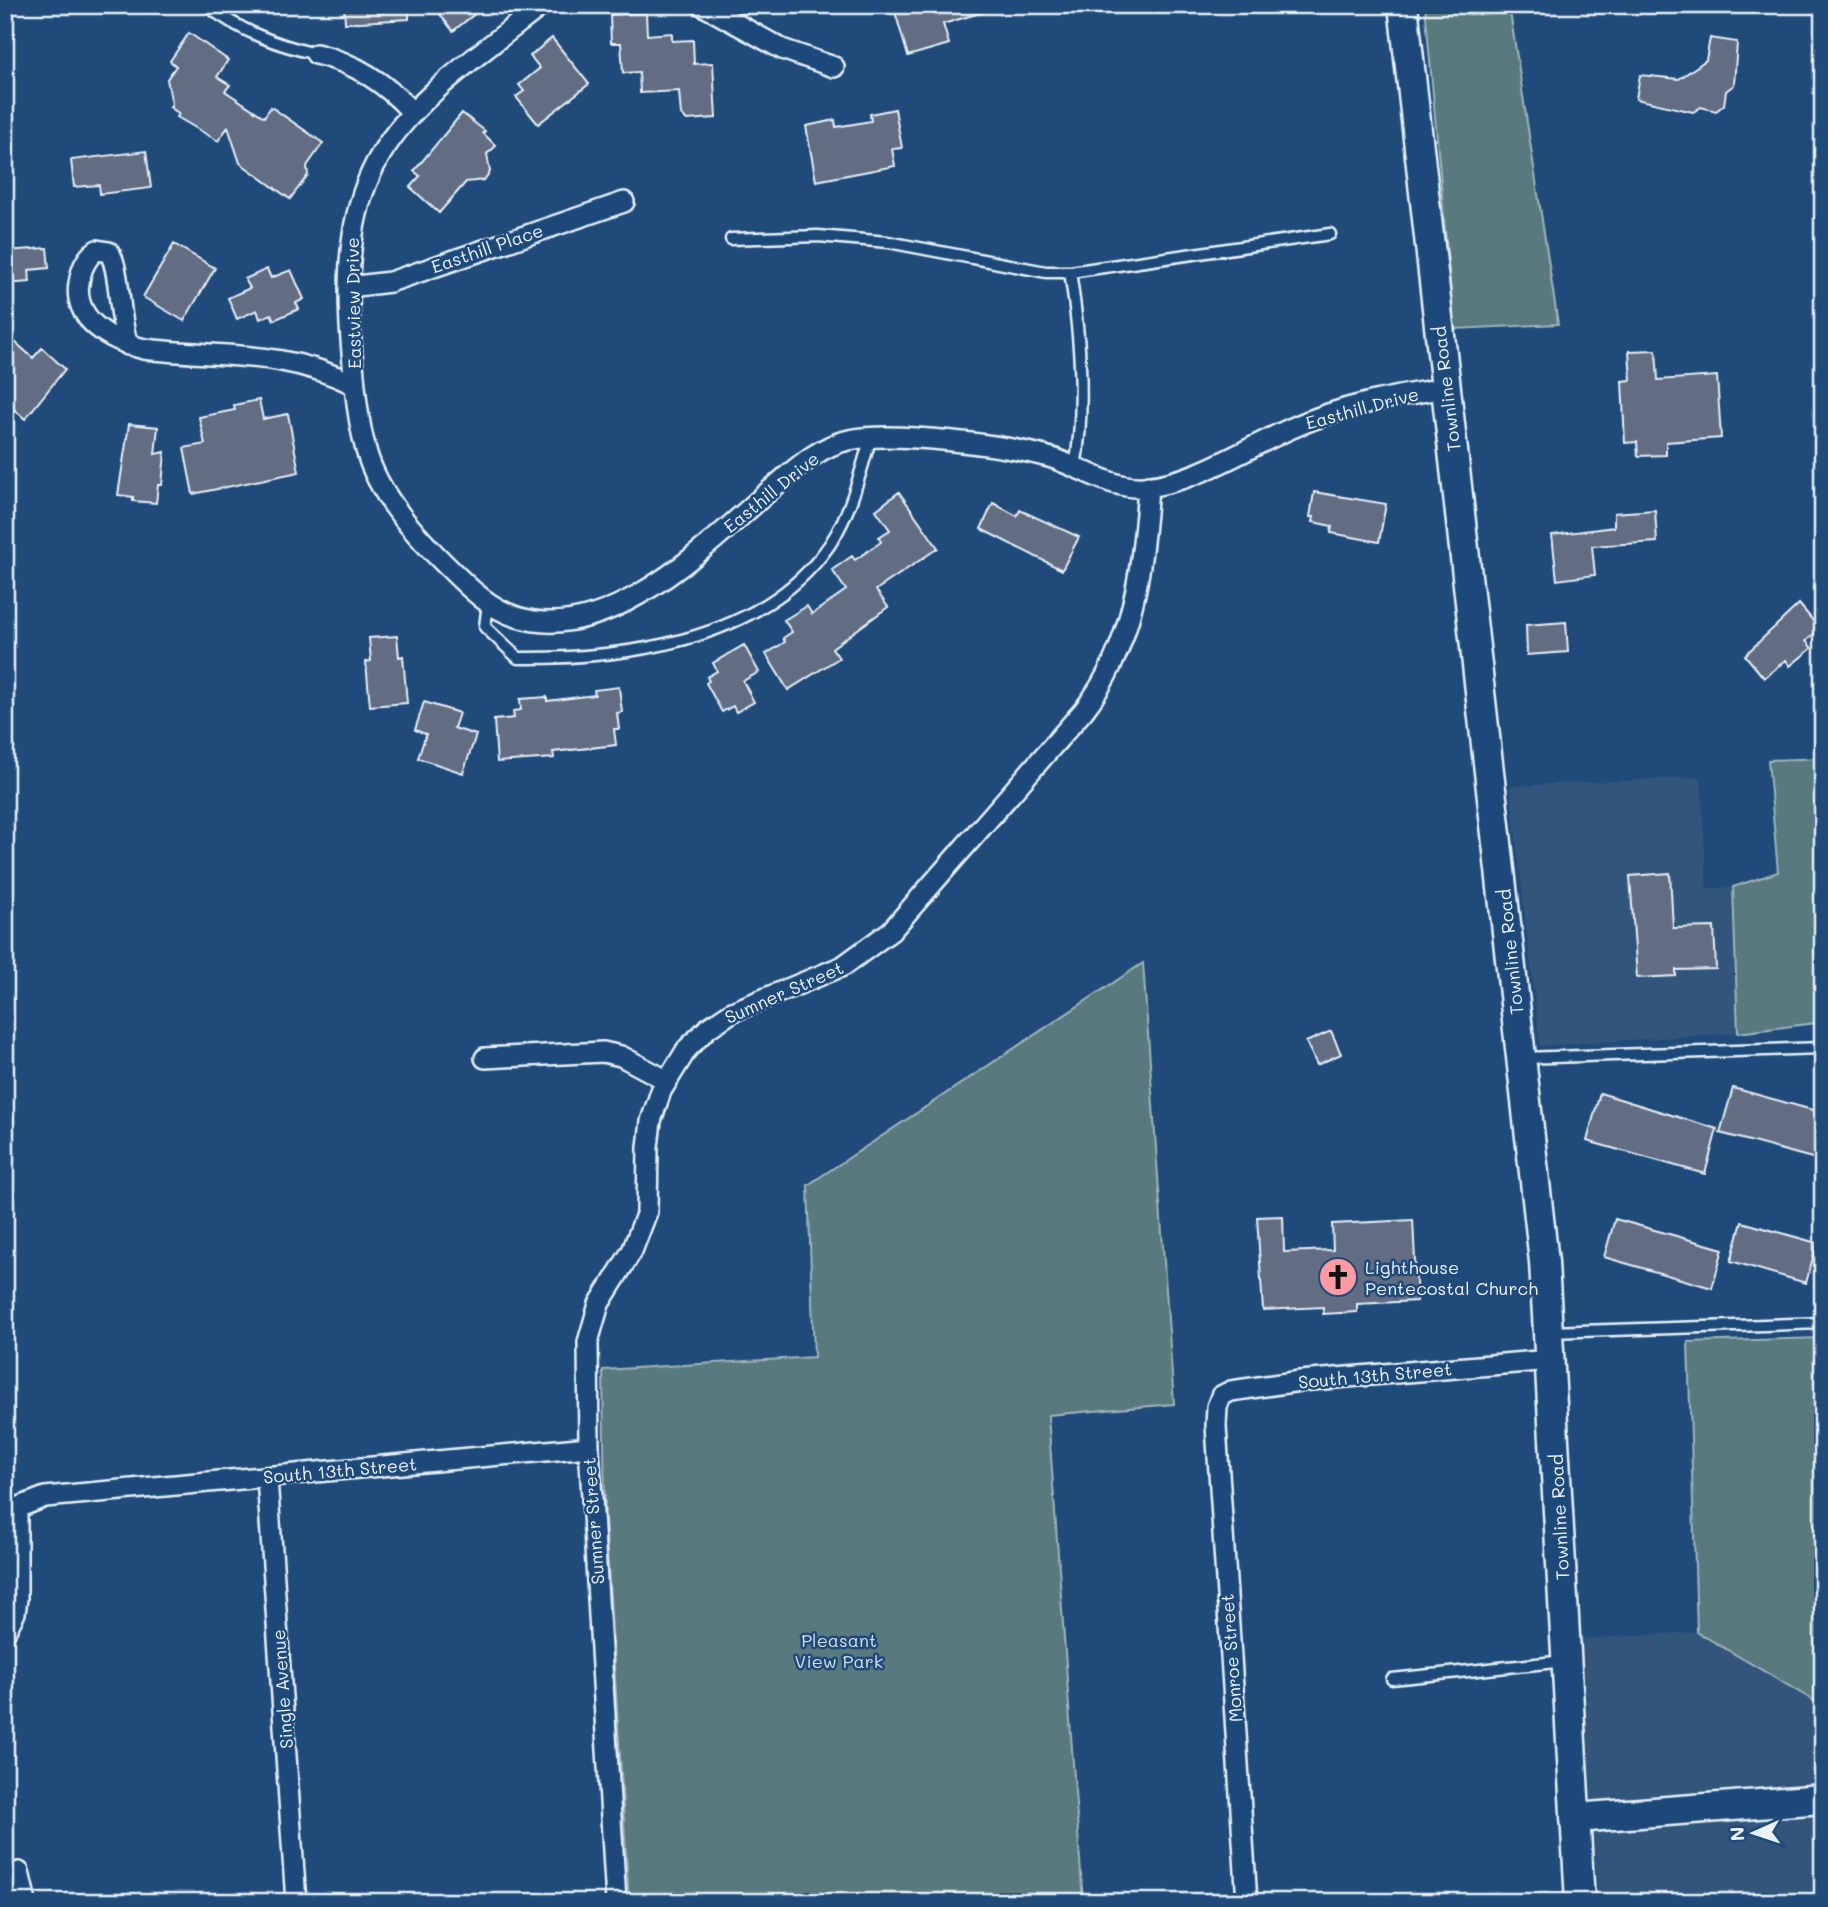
<svg xmlns="http://www.w3.org/2000/svg" width="1828" height="1907" font-family="Mali,sans-serif">
  <style>
    .built { fill: #33547c }
    .green { fill: #59797e; stroke: #a0b5bb; stroke-width: 2 }
    .building { fill: #626c82; stroke: #e8f1f8; stroke-width: 2 }
    .lines { fill: none; stroke-linecap: round; stroke-linejoin: round }
    .lane-casing { stroke: #e8f1f8; stroke-width: 15 }
    .street-casing { stroke: #e8f1f8; stroke-width: 24 }
    .secondary-casing { stroke: #e8f1f8; stroke-width: 33 }
    .lane { stroke: #1f4a7a; stroke-width: 10 }
    .street { stroke: #1f4a7a; stroke-width: 19 }
    .secondary { stroke: #1f4a7a; stroke-width: 28 }
    .labels { text-anchor: middle; dominant-baseline: central; stroke-width: 5; stroke-linejoin: round; paint-order: stroke }
    .street-label { font-size: 18px; fill: #e8f1f8; stroke: #1f4a7a }
    .poi-label { font-size: 18px; fill: #e8f1f8; stroke: #1f4a7a; text-anchor: start }
    .park-label { font-size: 18px; fill: #d3dfe6; stroke: #1f4a7a }
  </style>
  <rect width="100%" height="100%" fill="#1f4a7a"/>
  <filter id="ink" filterUnits="userSpaceOnUse"><feTurbulence type="fractalNoise" baseFrequency=".0143" numOctaves="2"/><feDisplacementMap in="SourceGraphic" scale="14" xChannelSelector="R" yChannelSelector="G"/><feConvolveMatrix kernelMatrix="1 2 1 2 8 2 1 2 1" color-interpolation-filters="sRGB"/></filter>
  <g filter="url(#ink)">
    <!-- built -->
    <path class="built" d="M1701,777L1707,888L1733,887L1738,1033L1540,1046L1510,786Z
      M1697,1632L1823,1706V1902H1598L1581,1639Z"/>
    <!-- green -->
    <path class="green" d="M1425,5H1509L1558,324L1454,329Z
      M1823,758V1022L1738,1033L1733,887L1778,872L1768,760Z
      M1143,963L1174,1404L1048,1415L1083,1902H629L605,1517L603,1370L814,1357L808,1185Z
      M1823,1338V1706L1697,1632L1688,1342Z"/>
    <!-- building -->
    <path class="building" d="M344,5H409V19L345,23Z
      M433,5H486L453,31Z
      M893,5H989L990,10L943,24L949,44L908,56Z
      M646,13L647,35L672,33V41L693,40L694,64L713,63L716,118L687,120L681,115L679,91L640,93L639,72L623,73L621,43H611L610,15Z
      M189,33L228,60L217,77L230,85L225,91L264,117L271,107L323,143L307,166L308,175L290,199L240,163L228,127L218,141L177,117L179,114L170,107L172,104L167,79L176,66L170,61Z
      M552,38L589,84L538,124L516,97L524,91L519,85L540,68L530,56Z
      M1710,38L1737,42L1734,85L1726,91L1724,105L1716,111L1701,107L1693,112L1636,99L1640,75L1679,79L1706,60Z
      M895,109L902,148L892,149L895,166L816,181L806,126L835,120L836,127L871,121L870,114Z
      M462,113L485,131L483,133L496,146L487,154L490,172L484,180L466,182L439,213L410,187L420,176L414,171Z
      M146,151L151,188L100,194L99,185L74,187L71,160Z
      M174,244L215,268L184,321L143,297Z
      M47,248L49,268L29,270L30,282L5,284V251Z
      M267,269L271,278L291,270L304,299L296,303L299,309L274,320L271,314L260,319L257,310L237,319L228,298L250,288L245,279Z
      M5,333L33,358L42,348L65,369L25,419L5,401Z
      M1656,350L1658,380L1717,376L1721,438L1666,442V455L1638,456L1637,442L1625,443L1622,381L1631,380L1629,351Z
      M259,400L263,419L288,414L299,472L193,494L184,448L205,444L199,417L235,410L234,405Z
      M129,424L158,427L155,454L165,452L162,485H158L156,503L133,501V497L118,495Z
      M899,492L938,548L876,590L888,607L832,648L839,658L788,690L766,654L785,642L783,638L792,632L784,620L807,606L812,614L846,590L832,570L852,556L855,560L881,542L879,537L890,530L876,510Z
      M1314,492L1386,504L1379,542L1331,533L1332,526L1313,522L1314,517H1310Z
      M993,503L1017,516L1020,510L1079,537L1062,570L981,529Z
      M1655,510L1657,542L1592,546L1595,575L1557,580L1552,535L1614,527V513Z
      M1799,604L1820,629L1806,641L1812,648L1790,666L1786,660L1764,678L1745,655Z
      M1566,622L1568,652L1527,655L1526,625Z
      M397,636L399,657L403,656L407,703L370,706L366,662L371,661L369,638Z
      M744,645L759,672L743,681L754,702L736,712L733,706L722,712L706,683L709,681L707,677L717,671L713,663Z
      M619,687L622,712L617,713L619,729H614L616,745L553,752L554,758L497,762L494,720L514,718L513,711L521,710L520,699L547,697V701L595,695L594,690Z
      M424,702L459,713L454,728L476,735L463,773L418,758L426,734L415,730Z
      M1670,873L1673,928L1714,927L1716,969L1676,970V976L1637,978L1630,876Z
      M1331,1031L1341,1054L1317,1065L1306,1042Z
      M1733,1088L1816,1111L1814,1119L1823,1122V1161L1720,1133Z
      M1600,1093L1717,1129L1705,1174L1587,1141Z
      M1283,1216L1284,1252L1333,1250L1332,1224L1413,1220L1417,1301L1357,1304V1312L1323,1314V1307L1263,1310L1257,1217Z
      M1615,1219L1723,1249L1712,1288L1604,1257Z
      M1742,1222L1817,1243L1806,1283L1731,1261Z"/>
    <g class="lines">
      <defs>
        <path id="lane" d="M206,5C240,31 274,44 316,54
          M731,239L818,236L888,242L1046,272H1070L1330,234
          M1070,272C1080,335 1086,404 1075,468
          M488,603L485,627L518,658C622,659 754,642 822,555C849,522 859,476 871,437
          M1522,1058L1823,1048
          M1549,1332L1823,1323
          M1392,1679L1565,1661"/>
        <path id="street" d="M542,5C397,118 334,153 352,353C355,385 357,418 366,450C378,496 419,539 452,571C471,590 491,609 517,617C608,646 706,546 768,492C792,472 818,446 849,440C893,431 1008,445 1052,458C1082,468 1111,489 1144,487C1195,483 1246,448 1292,428C1341,406 1394,396 1446,388
          M702,5L782,49L834,67
          M316,54C355,63 384,82 411,111
          M349,287L390,282L624,202
          M128,345C118,318 121,269 109,252L97,250C86,257 81,270 79,283C73,321 112,341 144,349C221,358 283,349 355,385
          M485,1058L603,1052L621,1056L666,1080
          M267,1477L296,1902
          M5,1632L15,1613L17,1599V1508L45,1497L589,1447
          M19,1872L26,1902
          M616,1902L589,1447L588,1342L599,1304L632,1251L647,1212L648,1147L651,1121L661,1091L687,1049L708,1028L732,1012L843,966L891,931L1084,710C1134,646 1143,564 1148,486
          M1247,1902L1216,1426L1217,1407L1221,1396L1231,1391L1300,1381L1550,1360"/>
        <path id="secondary" d="M1403,5L1544,1262L1580,1902
          M1575,1818L1823,1799"/>
      </defs>
      <!-- lane casing -->
      <use href="#lane" class="lane-casing"/>
      <!-- street casing -->
      <use href="#street" class="street-casing"/>
      <!-- secondary casing -->
      <use href="#secondary" class="secondary-casing"/>
      <!-- lane -->
      <use href="#lane" class="lane"/>
      <!-- street -->
      <use href="#street" class="street"/>
      <!-- secondary -->
      <use href="#secondary" class="secondary"/>
    </g>
  </g>
  <!-- icons -->
  <defs>
    <symbol id="church-disc" viewBox="-11 -11 22 22"><circle r="9.5" fill="#ff9aa2" stroke="#1f4a7a"/><path d="M-1.2-6h2.4v3.5h3.3v2.4h-3.3V6h-2.4V-.1h-3.3v-2.4h3.3Z" fill="#111"/></symbol>
  </defs>
  <g fill-rule="evenodd">
    <use href="#church-disc" x="1316" y="1255" width="44" height="44"/>
  </g>
  <g class="labels">
    <!-- street labels -->
    <g class="street-label">
      <text transform="translate(487 248) rotate(-19)">Easthill Place</text>
      <text transform="translate(353 303) rotate(-91)">Eastview Drive</text>
      <text transform="translate(1446 389) rotate(-97)">Townline Road</text>
      <text transform="translate(1362 408) rotate(-15)">Easthill Drive</text>
      <text transform="translate(771 492) rotate(-39)">Easthill Drive</text>
      <text transform="translate(1510 952) rotate(-96)">Townline Road</text>
      <text transform="translate(784 992) rotate(-24)">Sumner Street</text>
      <text transform="translate(1375 1375) rotate(-5)">South 13th Street</text>
      <text transform="translate(340 1470) rotate(-5)">South 13th Street</text>
      <text transform="translate(1559 1517) rotate(-93)">Townline Road</text>
      <text transform="translate(593 1521) rotate(-94)">Sumner Street</text>
      <text transform="translate(1231 1658) rotate(-94)">Monroe Street</text>
      <text transform="translate(282 1689) rotate(-94)">Single Avenue</text>
    </g>
    <!-- poi labels -->
    <g class="poi-label">
      <text x="1365" y="1267">Lighthouse<tspan x="1365" dy="21">Pentecostal Church</tspan></text>
    </g>
    <!-- park labels -->
    <g class="park-label">
      <text x="839" y="1640">Pleasant<tspan x="839" dy="21">View Park</tspan></text>
    </g>
  </g>
  <!-- margin -->
  <rect width="1828" height="1907" fill="none" stroke="#1f4a7a" stroke-width="28"/>
  <rect x="14" y="14" width="1800" height="1879" fill="none" stroke="#e8f1f8" stroke-width="2.5" filter="url(#ink)"/>
  <!-- north arrow -->
  <g transform="translate(1754 1833) rotate(267)" stroke="#1f4a7a" stroke-width="5" paint-order="stroke">
  <path d="M0-5L12 26L0 18L-12 26Z" fill="#e8f1f8"/>
  <text y="-10" font-size="19" font-weight="bold" text-anchor="middle" fill="#e8f1f8">N</text>
  </g>
</svg>
